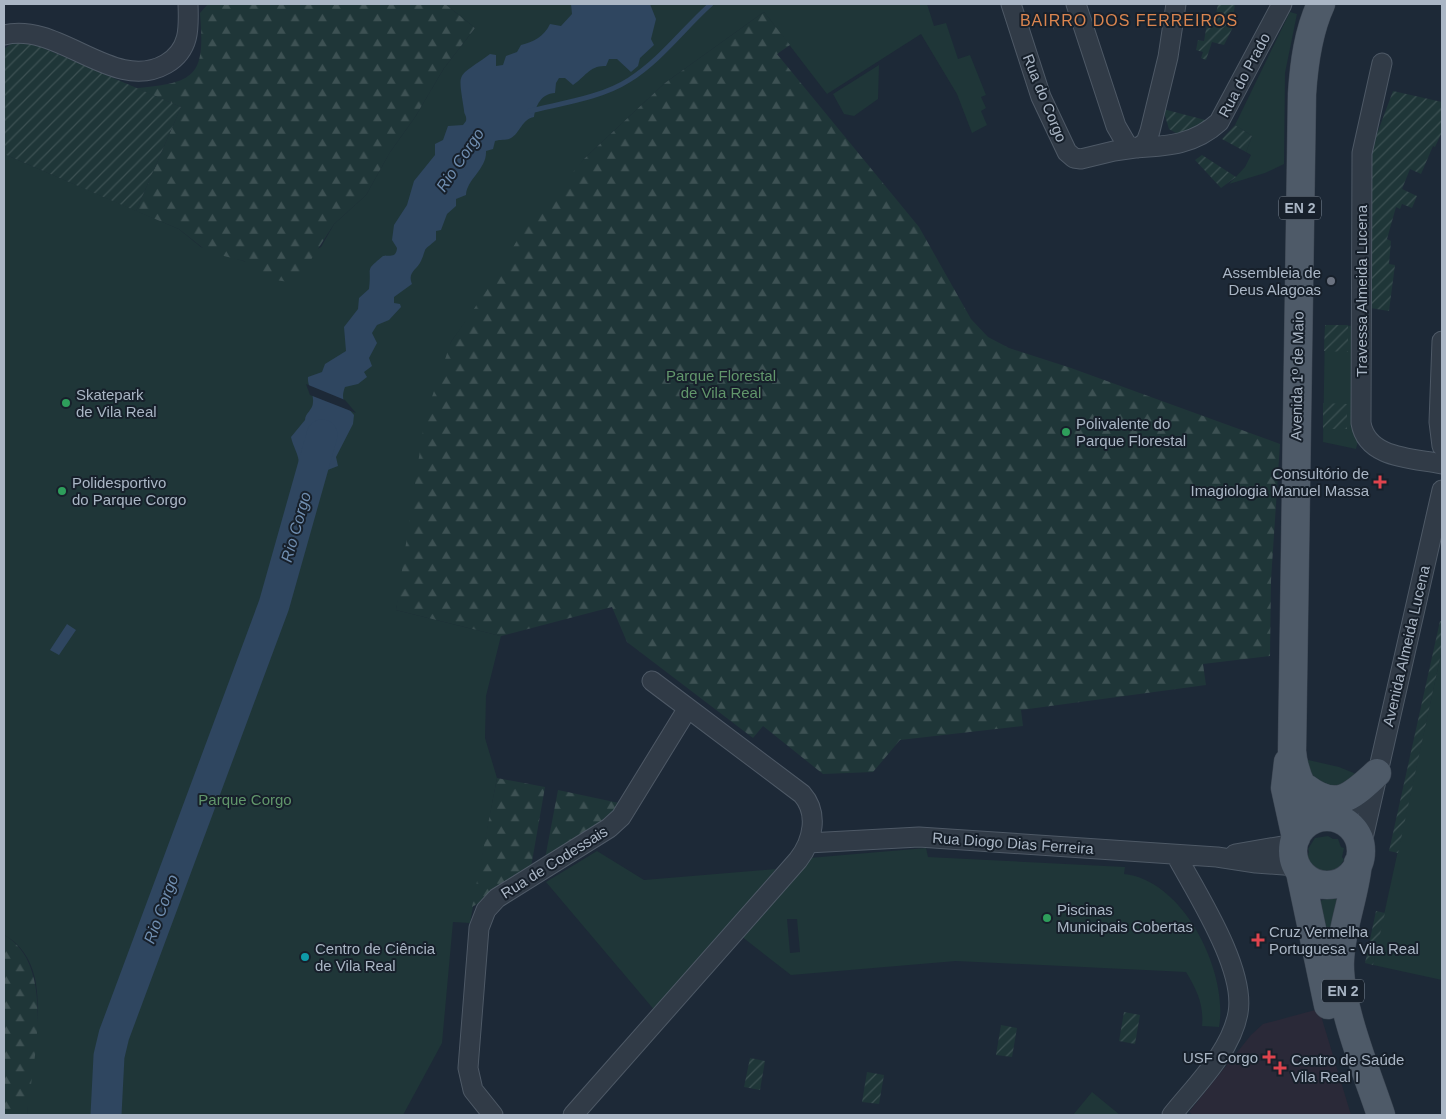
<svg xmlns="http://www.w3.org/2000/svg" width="1446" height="1119" font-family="Helvetica,sans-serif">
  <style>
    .medical { fill: #2a2938 }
    .green { fill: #1f3638; fill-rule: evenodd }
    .forest { fill: url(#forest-firs) }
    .garden { fill: url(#garden-furrows) }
    .water { fill: #2f4660 }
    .pier { fill: #1d2937 }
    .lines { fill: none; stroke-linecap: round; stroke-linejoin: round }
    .stream { stroke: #2f4660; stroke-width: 5 }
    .river { stroke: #2f4660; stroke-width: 31 }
    .street-casing { stroke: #4e5966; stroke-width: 21 }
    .primary-casing { stroke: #3a4451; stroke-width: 29 }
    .street { stroke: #313b47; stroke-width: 19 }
    .primary { stroke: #4e5a68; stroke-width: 28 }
    .worship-dot { fill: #6b7280; stroke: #17202b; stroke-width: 2 }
    .leisure-dot { fill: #2e9e5b; stroke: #17202b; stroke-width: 2 }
    .health-dot { fill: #e0444e; stroke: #17202b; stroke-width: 2 }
    .culture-dot { fill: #0f9aa8; stroke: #17202b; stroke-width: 2 }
    .labels { text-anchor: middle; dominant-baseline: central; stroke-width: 4; stroke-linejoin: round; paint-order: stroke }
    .shield { fill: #17202b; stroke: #7e8997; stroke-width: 1 }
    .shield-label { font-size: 14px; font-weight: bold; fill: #aab6c5 }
    .street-label { font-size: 15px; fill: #aab6c5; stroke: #17202b }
    .poi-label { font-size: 15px; fill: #aab6c5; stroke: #17202b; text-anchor: start }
    .park-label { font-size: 15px; fill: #61966b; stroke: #17202b }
    .neighbourhood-label { font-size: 16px; letter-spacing: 1px; fill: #db854f; stroke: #17202b }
    .water-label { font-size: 16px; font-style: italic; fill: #708eb0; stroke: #17202b }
  </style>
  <defs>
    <pattern id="forest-firs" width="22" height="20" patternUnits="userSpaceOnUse" patternTransform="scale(1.25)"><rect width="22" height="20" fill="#1f3638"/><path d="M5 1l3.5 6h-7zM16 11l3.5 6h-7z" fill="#3d5153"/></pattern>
    <pattern id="garden-furrows" width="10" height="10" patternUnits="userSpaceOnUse" patternTransform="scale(1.25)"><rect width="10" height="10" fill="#1f3638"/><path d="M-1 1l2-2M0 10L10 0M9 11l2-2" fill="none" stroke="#3d5153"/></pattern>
  </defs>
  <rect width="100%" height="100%" fill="#1d2937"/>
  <!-- medical -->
  <path class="medical" d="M1319,1009L1351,1115H1193L1189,1112L1251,1035L1263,1024Z"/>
  <!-- green -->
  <path class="green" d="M445,4H927L934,26L946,23L958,59L970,55L986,95L981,97L986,108L981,111L987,125L972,133L957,94L921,34L827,94L764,12L665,83L584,159L451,342L396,610L501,636L486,696L485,738L497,778L470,923L453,922L442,1043L403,1115H27C28,1100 29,1085 31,1069C37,1027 51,961 4,935V154L179,229L201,247L253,264L267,275L321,247L334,224L366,195L390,152L415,117L444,68L475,28Z
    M1290,12L1297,14L1285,73L1284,164L1265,173L1229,184L1245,167L1251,155L1246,152L1252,136L1235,125Z
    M879,65L878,99L854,116L844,114L833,94Z
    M1325,325L1358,326L1360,434L1356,449L1323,442Z
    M1442,649V980L1373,965Z
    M1304,759L1339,767L1361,776C1353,796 1324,802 1311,782C1307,775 1306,767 1304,759Z
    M1328,836L1333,839H1338L1341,847L1344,848L1342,857L1344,860L1336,871L1331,870L1324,874L1313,869L1307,858L1309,852L1308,849L1315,838Z
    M926,848L928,857L1125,867L1124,874C1184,880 1229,973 1219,1027L1202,1026C1204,1005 1197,990 1186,972L956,961L791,975L741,936L809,858ZM787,919H797L800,952L790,953Z
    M597,851L644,880L776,869L656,1012L546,882Z
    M1343,895L1328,960L1315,902Z
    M1092,1092L1120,1115H1073Z"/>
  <!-- forest -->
  <path class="forest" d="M208,4H445L475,28L444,68L415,117L390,152L366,195L334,224L296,283L275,280L244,261L208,252L179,229L136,211L181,107L136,88C198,83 205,74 200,13Z
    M764,12L790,45L777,54L919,227L971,319L988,337L1009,348L1071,368L1280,444L1271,580L1270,656L1203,664L1206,685L1021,710L1023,726L900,740L873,772L823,774L763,726L753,738L627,642L612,607L501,636L396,610L425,417L451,342L487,290L521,234L584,159L665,83Z
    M497,778L545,787L530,873L472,907Z
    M558,790L619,803L612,815L544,864Z
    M4,935C58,965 32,1066 27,1115H4Z"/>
  <!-- garden -->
  <path class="garden" d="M1218,4H1235L1233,19L1236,21L1224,45L1212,42L1206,60L1201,58L1203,52L1196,50L1198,40L1204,41L1208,18L1215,19Z
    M19,42L34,44L181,107L136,211L4,154V49L12,43Z
    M1393,91L1442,102V132L1435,147L1433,146L1421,174L1410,169L1402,189L1417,196L1412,208L1402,204L1400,209L1396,207L1387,239L1391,241L1389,264L1395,265L1389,311L1370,308L1369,155Z
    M1163,109L1209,121L1181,136L1169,129Z
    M1235,125L1252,136L1246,152L1222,139Z
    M1202,155L1236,177L1221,188L1195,160Z
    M1325,325H1348V352L1324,351Z
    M1323,403L1347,404V429H1323Z
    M1440,621H1442V649L1398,853L1389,851Z
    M1376,911L1385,913L1373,965L1365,963Z
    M1124,1012L1140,1015L1135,1044L1119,1041Z
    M1001,1025L1017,1028L1012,1057L996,1055Z
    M750,1058L765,1061L760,1090L744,1087Z
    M867,1072L884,1075L879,1104L862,1102Z"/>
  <!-- water -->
  <path class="water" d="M571,4H650L656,19L651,39L654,45L640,58L638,66L631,72L617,59H609L606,66C590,65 585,77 573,85L565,78H559L556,83L555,93C541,94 536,105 534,117C522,119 520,133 511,138C506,141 501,139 495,141L493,149L486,151C487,169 467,179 466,195L456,199V206L447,214L441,230L436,231V240C421,253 428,245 421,261C417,270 407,272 412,284L394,297V303L400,304L401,307L389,320L377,325L372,333L377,343L369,358L372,366L364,372L367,377L358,384L345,387C340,400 345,405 354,415L353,424L336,457L338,466L312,476L299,467C300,456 293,447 291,437L305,420C305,413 313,410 313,402C314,393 307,386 308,377L322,372L325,364L346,351L344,327L358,309L359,298L369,289C372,265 364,272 383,256C391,255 396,258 397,248L392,240L394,225L407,205L414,181L435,155V144L443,140L448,126L463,125L466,121C467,115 464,115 464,110C458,69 456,79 490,54L496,55V66L503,65L506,56L517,52L521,45C533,42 544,37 550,24L561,26L572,14Z
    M67,624L76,630L59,655L50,650Z"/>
  <!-- pier -->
  <path class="pier" d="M306,384L345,400L356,413L310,395Z"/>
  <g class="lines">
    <!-- stream -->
    <path class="stream" d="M530,111C562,103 601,98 629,80C661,60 684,28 711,4"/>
    <!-- river -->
    <path class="river" d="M106,1115L109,1056L114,1035L274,605L322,435"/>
    <defs>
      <path id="street" d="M1011,4L1041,97L1067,152L1074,158L1081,159L1114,151L1135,148
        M1076,4L1116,126L1127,145L1135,148C1167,146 1194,145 1219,122L1282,4
        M4,35C59,21 114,94 166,64C190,50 189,28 188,4
        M1382,63L1362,153L1361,423C1367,459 1413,458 1442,464
        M1138,148L1146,142L1150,131L1168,57L1176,4
        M1442,341L1439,422L1442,446
        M1336,818L1347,812L1365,793
        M808,843L919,837L1217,857L1256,863L1297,866
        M1361,847L1442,490
        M1235,854L1294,844
        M493,1115L473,1090L468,1068L479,928L486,910L497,898L609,828L621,817L688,708
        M573,1115L798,860C813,841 819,813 802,794L652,681
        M1172,1115C1195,1086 1231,1052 1238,1013C1246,969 1197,894 1176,855"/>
      <path id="primary" d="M1321,4C1308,32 1304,63 1302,94L1292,751C1294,776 1307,802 1327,817
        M1288,762L1285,788L1296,838
        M1306,788C1338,812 1353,795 1377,773
        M1293 851a34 34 0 1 1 68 0a34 34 0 1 1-68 0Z
        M1358,863C1355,896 1341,928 1340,961C1338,1003 1367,1073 1381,1115
        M1300,872L1328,1005"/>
    </defs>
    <!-- street casing -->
    <use href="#street" class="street-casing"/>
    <!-- primary casing -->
    <use href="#primary" class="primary-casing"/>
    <!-- street -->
    <use href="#street" class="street"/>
    <!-- primary -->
    <use href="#primary" class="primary"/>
  </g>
  <!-- markers -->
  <circle class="worship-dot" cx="1331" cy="281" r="5"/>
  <g class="leisure-dot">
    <circle cx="66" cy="403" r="5"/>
    <circle cx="1066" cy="432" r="5"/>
    <circle cx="62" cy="491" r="5"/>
    <circle cx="1047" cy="918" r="5"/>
  </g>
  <g class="health-dot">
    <path d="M1377.5 474.5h5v5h5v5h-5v5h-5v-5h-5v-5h5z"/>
    <path d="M1255.5 932.5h5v5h5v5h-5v5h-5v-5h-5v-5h5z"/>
    <path d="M1266.5 1049.5h5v5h5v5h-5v5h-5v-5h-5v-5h5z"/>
    <path d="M1277.5 1060.5h5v5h5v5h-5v5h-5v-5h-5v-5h5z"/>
  </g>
  <circle class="culture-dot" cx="305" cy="957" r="5"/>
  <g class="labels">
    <!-- shield labels -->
    <g class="shield">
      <rect x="1279" y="196.5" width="42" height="23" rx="4"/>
      <rect x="1322" y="979.5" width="42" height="23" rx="4"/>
    </g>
    <g class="shield-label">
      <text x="1300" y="208">EN 2</text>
      <text x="1343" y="991">EN 2</text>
    </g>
    <!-- street labels -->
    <g class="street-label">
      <text transform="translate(1244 75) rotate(-62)">Rua do Prado</text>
      <text transform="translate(1045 98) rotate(68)">Rua do Corgo</text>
      <text transform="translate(1361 291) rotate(-90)">Travessa Almeida Lucena</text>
      <text transform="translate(1297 376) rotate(-89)">Avenida 1º de Maio</text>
      <text transform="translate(1406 646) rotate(-77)">Avenida Almeida Lucena</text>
      <text transform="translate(1013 843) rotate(4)">Rua Diogo Dias Ferreira</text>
      <text transform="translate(554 862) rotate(-32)">Rua de Codessais</text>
    </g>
    <!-- poi labels -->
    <g class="poi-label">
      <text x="1321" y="272" text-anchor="end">Assembleia de<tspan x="1321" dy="17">Deus Alagoas</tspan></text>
      <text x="76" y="394">Skatepark<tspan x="76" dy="17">de Vila Real</tspan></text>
      <text x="1076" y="423">Polivalente do<tspan x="1076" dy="17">Parque Florestal</tspan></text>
      <text x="1369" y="473" text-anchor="end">Consultório de<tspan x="1369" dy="17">Imagiologia Manuel Massa</tspan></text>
      <text x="72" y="482">Polidesportivo<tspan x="72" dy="17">do Parque Corgo</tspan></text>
      <text x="1057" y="909">Piscinas<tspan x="1057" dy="17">Municipais Cobertas</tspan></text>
      <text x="1269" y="931">Cruz Vermelha<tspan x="1269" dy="17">Portuguesa - Vila Real</tspan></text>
      <text x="315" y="948">Centro de Ciência<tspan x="315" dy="17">de Vila Real</tspan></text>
      <text x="1258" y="1057" text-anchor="end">USF Corgo</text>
      <text x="1291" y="1059">Centro de Saúde<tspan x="1291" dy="17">Vila Real I</tspan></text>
    </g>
    <!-- park labels -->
    <g class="park-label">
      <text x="721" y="375">Parque Florestal<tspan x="721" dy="17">de Vila Real</tspan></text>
      <text x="245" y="799">Parque Corgo</text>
    </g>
    <!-- neighbourhood labels -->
    <g class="neighbourhood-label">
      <text x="1129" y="20">BAIRRO DOS FERREIROS</text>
    </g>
    <!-- water labels -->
    <g class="water-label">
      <text transform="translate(460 160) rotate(-56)">Rio Corgo</text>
      <text transform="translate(296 527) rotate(-74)">Rio Corgo</text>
      <text transform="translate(161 909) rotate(-70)">Rio Corgo</text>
    </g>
  </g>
  <!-- border -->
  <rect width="1446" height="1119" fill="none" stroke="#aab6c5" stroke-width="10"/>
</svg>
